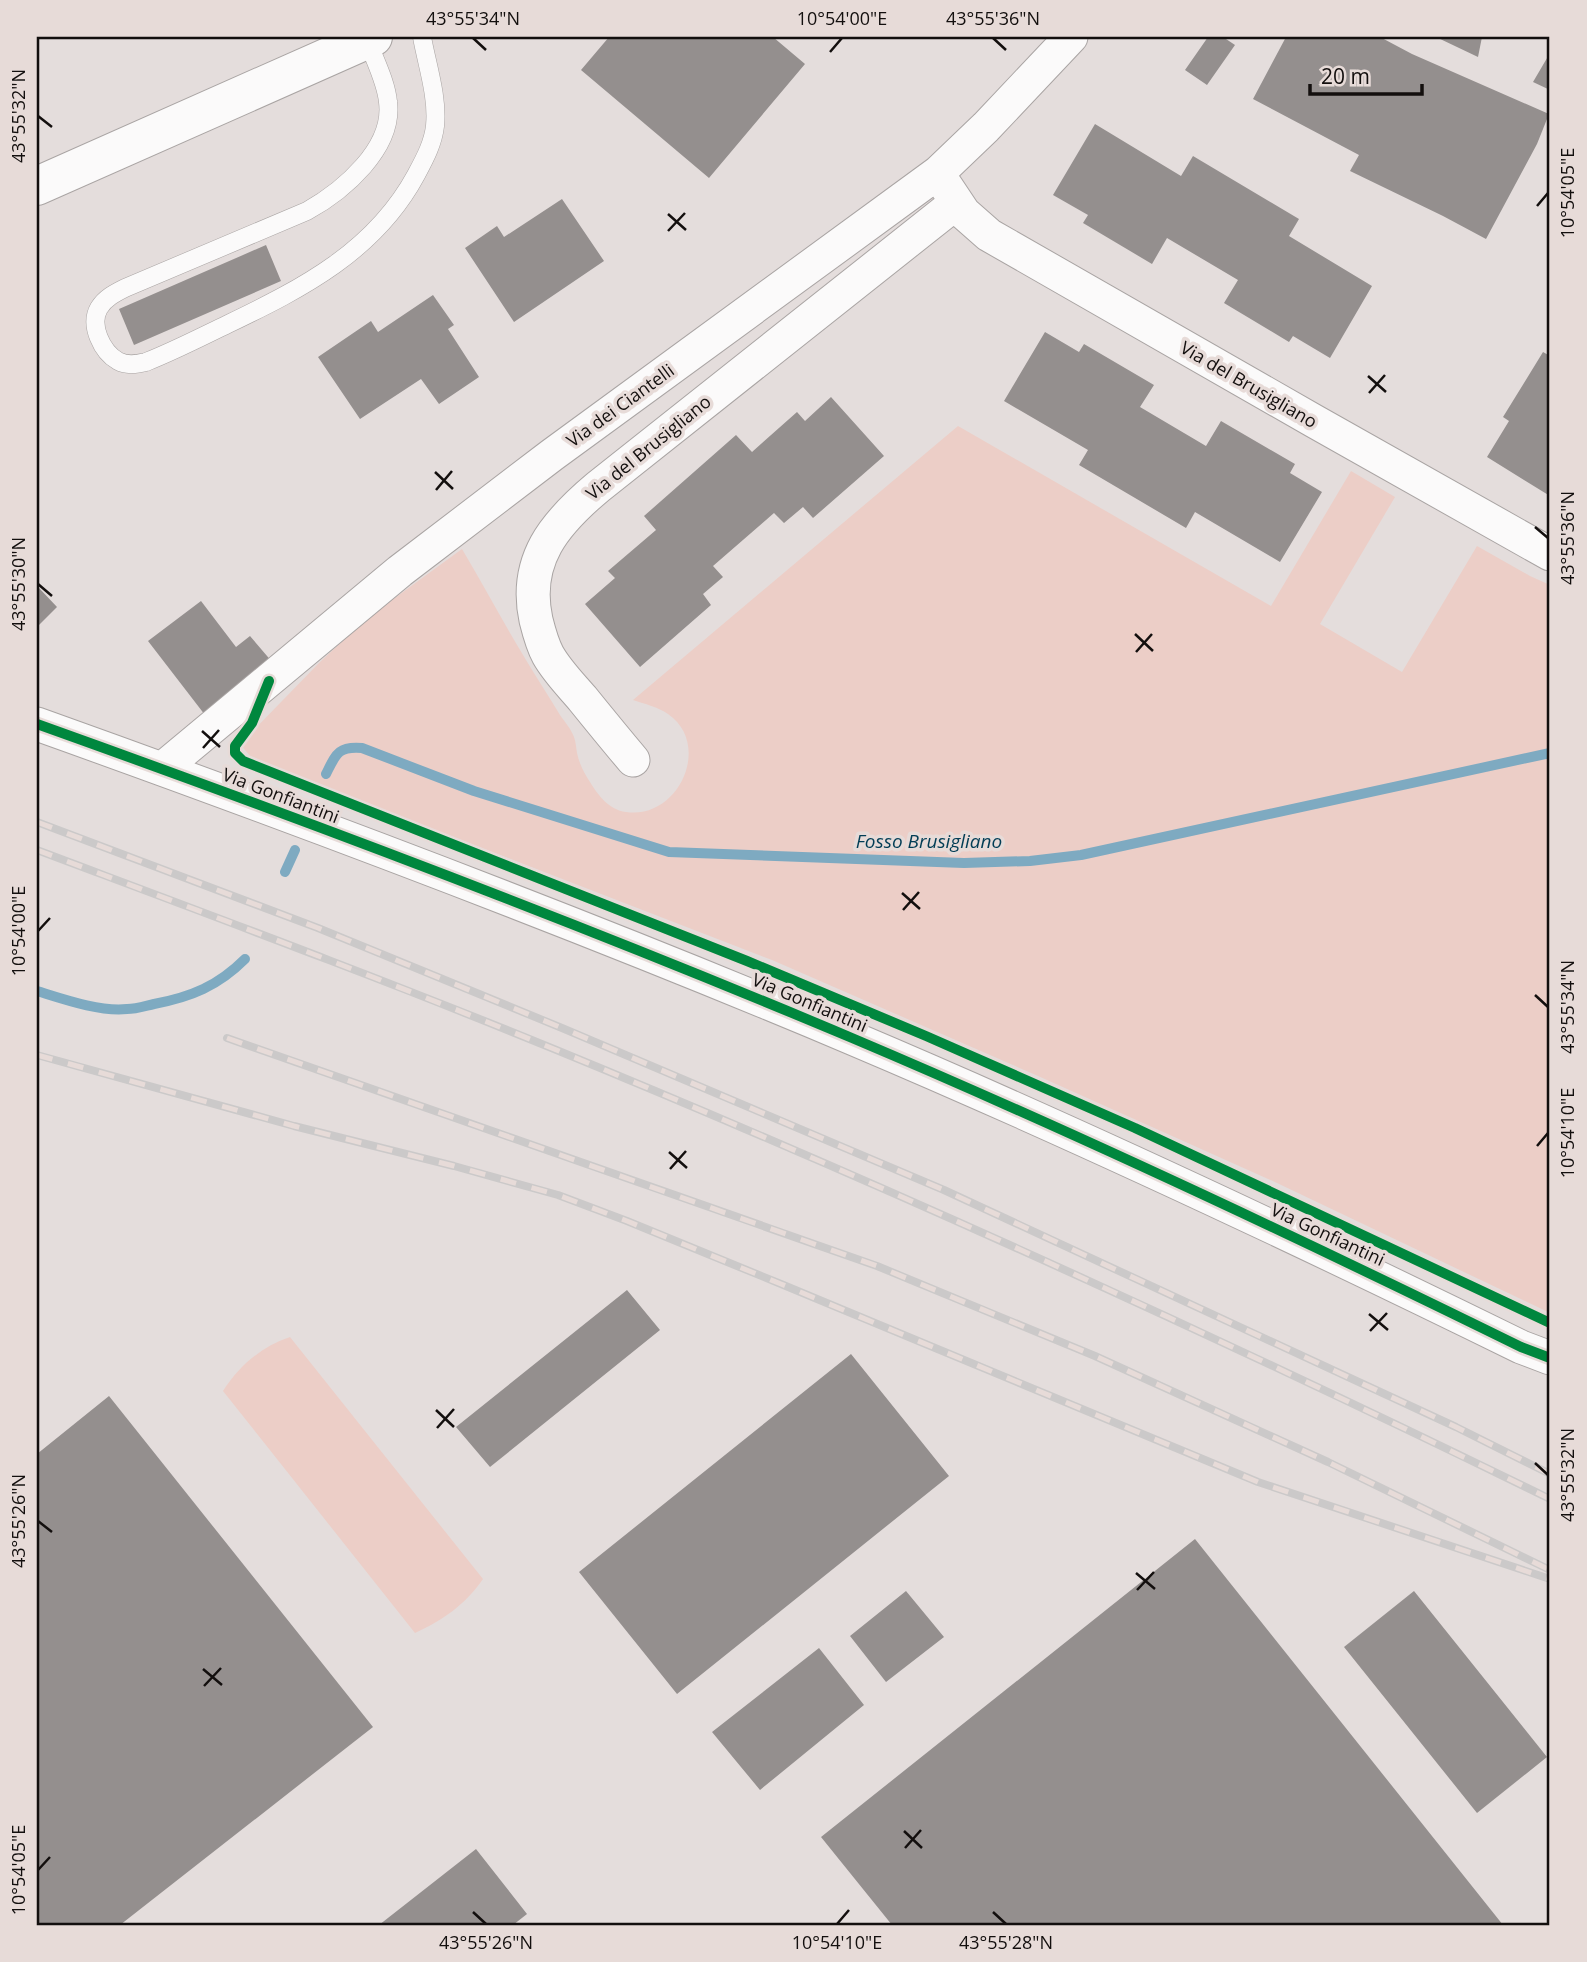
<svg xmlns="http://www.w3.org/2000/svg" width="1587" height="1962" font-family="'Open Sans',sans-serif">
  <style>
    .green { fill: #eccec7 }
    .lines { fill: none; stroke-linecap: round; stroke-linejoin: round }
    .stream { stroke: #7eaac1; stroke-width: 10 }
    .building { fill: #948f8e }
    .service-casing { stroke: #a9a4a3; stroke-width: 19 }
    .minor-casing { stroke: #a9a4a3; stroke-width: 35 }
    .secondary-casing { stroke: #a9a4a3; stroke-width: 40 }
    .service { stroke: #fbfafa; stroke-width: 18 }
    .minor { stroke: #fbfafa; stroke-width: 33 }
    .secondary { stroke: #fbfafa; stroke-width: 38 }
    .rail-casing { stroke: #cbc9c9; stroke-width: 8 }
    .rail { stroke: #e7dbd8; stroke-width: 5; stroke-dasharray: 16; stroke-linecap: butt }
    .cycleway-casing { stroke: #e7dbd8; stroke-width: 15 }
    .cycleway { stroke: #00873e; stroke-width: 10 }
    .ticks { fill: none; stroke: #130f0e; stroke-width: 2.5 }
    .labels { text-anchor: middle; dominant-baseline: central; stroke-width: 7; stroke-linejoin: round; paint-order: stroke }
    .street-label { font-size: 18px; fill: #130f0e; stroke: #e7dbd8 }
    .water-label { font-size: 19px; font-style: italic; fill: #023d55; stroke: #e7dbd8 }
    .neatline { fill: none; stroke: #130f0e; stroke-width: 2.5 }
    .ticks-label { font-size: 18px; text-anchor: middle; fill: #130f0e }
  </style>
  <rect width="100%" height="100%" fill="#e4dddc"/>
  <!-- green -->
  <path class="green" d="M958,426L1271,606L1351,471L1395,497L1320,624L1402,672L1477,546L1530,576L1550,585V1313L1277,1183L1038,1076L772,960L337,792L250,756L240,744L319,663L366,619L462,549C484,586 504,624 526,660C537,678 549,697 560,715C565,722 571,729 574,737C576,742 576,748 577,753C579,763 584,773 590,782C598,795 609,810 626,812C678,820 713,745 668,714C658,707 645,704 633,700Z
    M290,1337L483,1579C465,1605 443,1620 415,1633L223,1391C240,1365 261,1347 290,1337Z"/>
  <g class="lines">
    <!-- stream -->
    <path class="stream" d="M326,774C336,754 338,746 362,748L474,791L669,852L964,863L1030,861L1081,855L1550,753
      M285,872L295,850
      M37,991C63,999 100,1012 127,1009C136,1009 145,1006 154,1004C191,997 218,986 245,959"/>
  </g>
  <!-- building -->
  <path class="building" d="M609,37H773L805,64L709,178L581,70Z
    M1208,37H1223L1235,45L1207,85L1185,70Z
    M1286,37H1380L1412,54L1549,114L1537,144L1486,239L1443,216L1350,171L1359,155L1253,99Z
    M1436,37H1482L1478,57Z
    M1550,53V90L1533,82Z
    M1095,124L1181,176L1193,156L1299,219L1289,236L1372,286L1330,358L1293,336L1289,342L1224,303L1238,280L1167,238L1152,264L1083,223L1088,215L1053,195Z
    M562,199L604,261L514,322L465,248L497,226L504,237Z
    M266,245L281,281L134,345L119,309Z
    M433,295L454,325L448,329L479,377L439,404L421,379L360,419L318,357L371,321L378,332Z
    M1045,332L1079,352L1084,344L1154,385L1140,407L1206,446L1221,421L1295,464L1290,473L1322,492L1280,562L1195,512L1186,528L1079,465L1088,450L1004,401Z
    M1543,352L1550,356V496L1487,457L1509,421L1503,417Z
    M831,397L884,456L813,518L803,507L784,523L774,513L713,566L723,577L703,594L711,605L640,667L585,604L615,578L608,571L656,530L644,516L736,435L752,452L797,412L805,421Z
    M39,588L57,607L37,627V590Z
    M201,601L236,647L250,636L273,663L205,715L148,641Z
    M627,1290L660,1330L490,1467L456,1427Z
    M851,1354L949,1476L677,1694L579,1572Z
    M109,1396L373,1727L120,1925H37V1454Z
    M1195,1539L1503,1925H892L821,1837Z
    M906,1591L944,1637L886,1682L850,1636Z
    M1414,1591L1547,1757L1477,1813L1344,1647Z
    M819,1648L864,1705L760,1790L712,1732Z
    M476,1849L527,1914L513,1925H379Z"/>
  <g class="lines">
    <defs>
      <path id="service" d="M367,39C374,59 386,81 388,102C394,148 343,191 307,211L125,288C115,293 105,298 99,308C89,325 102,352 118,361C127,366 137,364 146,362C174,351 201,337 228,324C303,288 375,251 416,175C424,160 433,144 435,126C438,97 427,65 422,37"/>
      <path id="minor" d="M946,186L964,213L989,235L1314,421L1550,554
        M37,724C311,822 584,925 852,1038C1079,1134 1301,1239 1521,1347L1550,1358
        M633,760C616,740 599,719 582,698C570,684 557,671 548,655C542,644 539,632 536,620C523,560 555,523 598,487L956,203
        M162,769L400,571L552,455L939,172L986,127L1071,37"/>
      <path id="secondary" d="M37,186L373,37"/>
    </defs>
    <!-- service casing -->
    <use href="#service" class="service-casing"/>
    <!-- minor casing -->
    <use href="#minor" class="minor-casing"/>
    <!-- secondary casing -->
    <use href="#secondary" class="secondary-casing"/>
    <!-- service -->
    <use href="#service" class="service"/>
    <!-- minor -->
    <use href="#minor" class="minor"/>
    <!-- secondary -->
    <use href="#secondary" class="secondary"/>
    <defs>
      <path id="rail" d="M37,822L318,928L562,1028L944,1190L1456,1427L1550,1474
        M37,850C210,915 383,979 554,1049C891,1187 1223,1339 1550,1499
        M227,1038L877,1266L1095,1356L1328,1462L1550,1570
        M37,1055L294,1126L454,1166L558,1195L627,1221L781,1284L1258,1482L1550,1579"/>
    </defs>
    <!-- rail casing -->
    <use href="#rail" class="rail-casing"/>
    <!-- rail -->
    <use href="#rail" class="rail"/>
    <defs>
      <path id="cycleway" d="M269,681L252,723L235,746V753L243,761L747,961L926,1036L1135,1128L1550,1323
        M37,724C311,822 584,925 852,1038C1079,1134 1301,1239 1521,1347L1550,1358"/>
    </defs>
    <!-- cycleway casing -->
    <use href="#cycleway" class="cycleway-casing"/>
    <!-- cycleway -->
    <use href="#cycleway" class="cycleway"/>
  </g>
  <!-- ticks -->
  <path class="ticks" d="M473,38L486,50M993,38L1006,50M830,52L842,38M38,116L52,127M1537,206L1548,193M668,214L686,230M668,231L685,213M1368,376L1386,392M1369,393L1385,375M435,472L453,489M436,490L452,471M1535,527L1548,538M38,584L52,596M1135,634L1153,651M1136,652L1152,634M202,731L220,747M203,748L219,730M902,893L920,909M903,910L919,892M38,931L50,918M1535,995L1548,1007M1537,1146L1548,1133M669,1152L687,1168M670,1169L686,1151M1369,1314L1388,1330M1370,1331L1387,1313M436,1410L454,1427M437,1428L454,1409M1535,1463L1548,1475M38,1521L52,1532M1136,1573L1155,1589M1137,1590L1154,1572M203,1669L222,1685M204,1686L221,1668M904,1831L922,1848M905,1848L921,1830M38,1870L50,1857M473,1912L486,1924M993,1912L1006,1924M837,1924L849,1910"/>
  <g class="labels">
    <!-- street labels -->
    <g class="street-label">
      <text transform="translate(1249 384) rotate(30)">Via del Brusigliano</text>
      <text transform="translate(620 405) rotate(-36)">Via dei Ciantelli</text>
      <text transform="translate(648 447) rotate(-39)">Via del Brusigliano</text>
      <text transform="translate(281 795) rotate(21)">Via Gonfiantini</text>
      <text transform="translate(810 1002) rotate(23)">Via Gonfiantini</text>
      <text transform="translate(1328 1234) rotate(25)">Via Gonfiantini</text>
    </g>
    <!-- water labels -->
    <g class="water-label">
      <text x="929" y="841">Fosso Brusigliano</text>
    </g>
  </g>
  <!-- border -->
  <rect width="1587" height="1962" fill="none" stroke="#e7dbd8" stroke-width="77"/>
  <!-- scale -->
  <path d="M1310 84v10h112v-10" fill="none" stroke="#130f0e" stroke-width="3.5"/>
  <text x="1321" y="84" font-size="21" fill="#130f0e" stroke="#e7dbd8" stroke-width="5" paint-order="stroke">20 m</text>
  <rect x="38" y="38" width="1510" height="1886" class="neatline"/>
  <g class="ticks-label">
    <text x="473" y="25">43°55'34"N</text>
    <text x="842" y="25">10°54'00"E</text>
    <text x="993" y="25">43°55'36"N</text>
    <text transform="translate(19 116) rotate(-90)" y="6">43°55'32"N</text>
    <text transform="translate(1568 193) rotate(-90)" y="6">10°54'05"E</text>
    <text transform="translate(1568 538) rotate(-90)" y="6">43°55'36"N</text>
    <text transform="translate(19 584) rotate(-90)" y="6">43°55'30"N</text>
    <text transform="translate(19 931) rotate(-90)" y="6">10°54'00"E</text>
    <text transform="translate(1568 1007) rotate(-90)" y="6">43°55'34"N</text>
    <text transform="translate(1568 1133) rotate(-90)" y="6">10°54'10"E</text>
    <text transform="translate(1568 1475) rotate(-90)" y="6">43°55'32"N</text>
    <text transform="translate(19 1521) rotate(-90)" y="6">43°55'26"N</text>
    <text transform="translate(19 1870) rotate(-90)" y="6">10°54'05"E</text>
    <text x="486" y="1949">43°55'26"N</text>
    <text x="837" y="1949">10°54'10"E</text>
    <text x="1006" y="1949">43°55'28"N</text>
  </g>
</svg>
